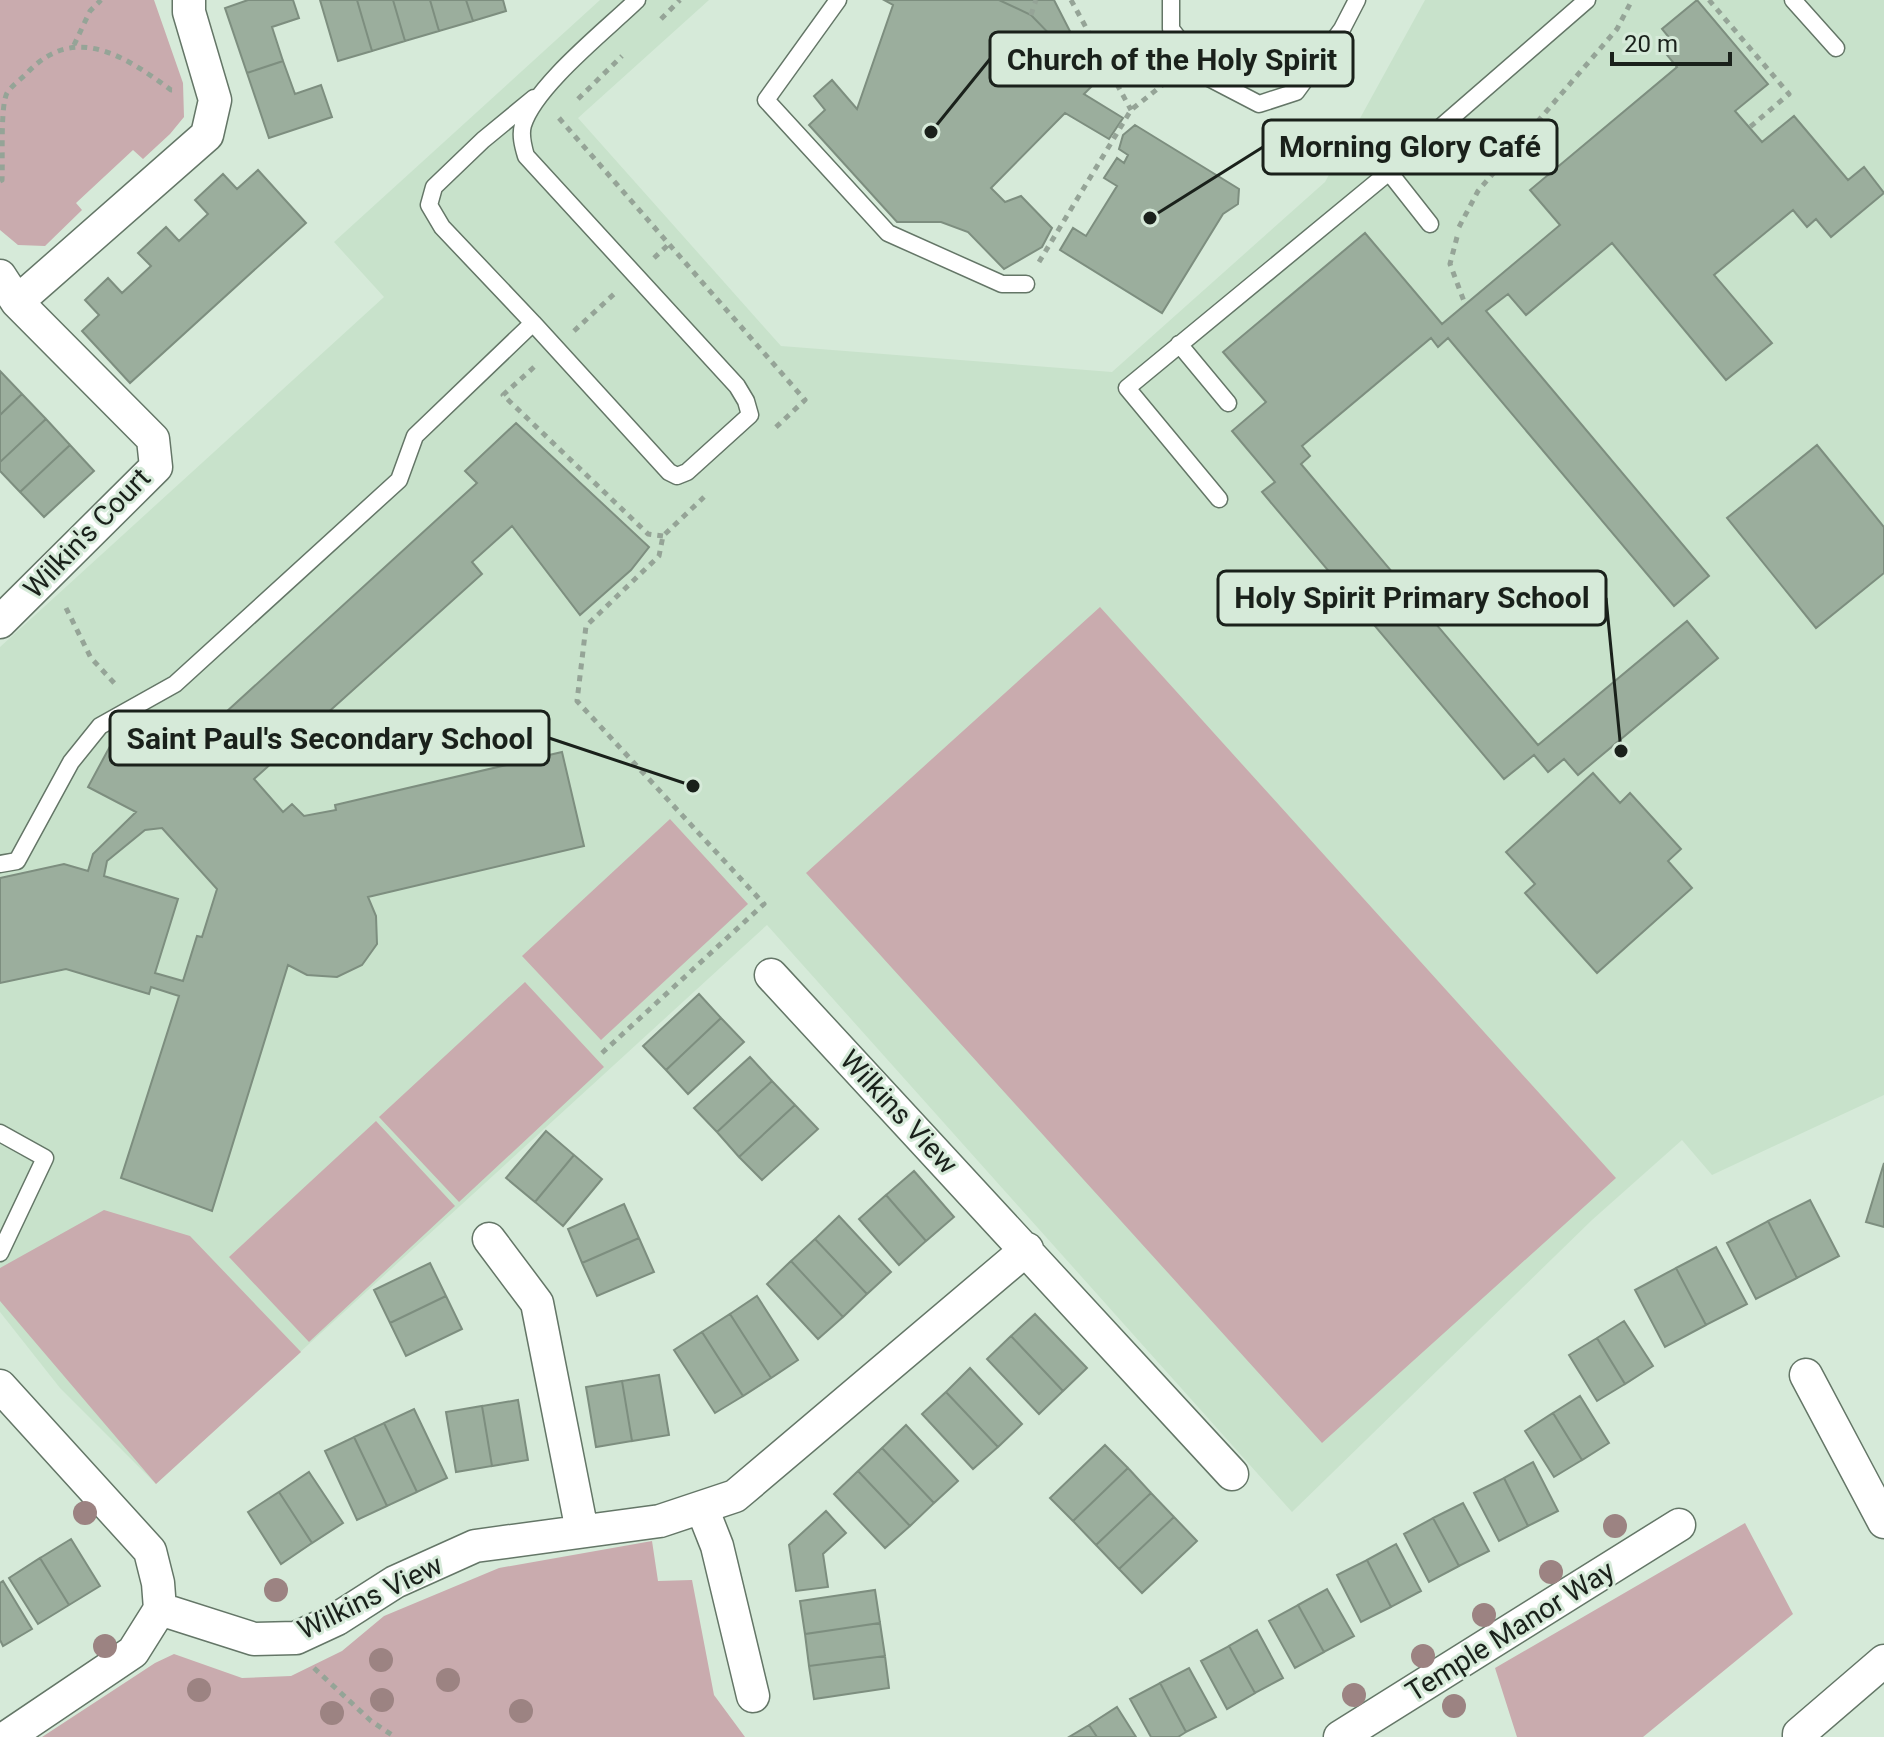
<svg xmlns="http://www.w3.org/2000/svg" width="1884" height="1737" font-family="Roboto,sans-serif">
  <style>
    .built { fill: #c8e2cb }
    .green { fill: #c9abae }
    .building { fill: #9bae9d; stroke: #7d8e7f; stroke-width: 2; fill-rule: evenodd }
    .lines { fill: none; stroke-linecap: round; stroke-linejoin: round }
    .lane-casing { stroke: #647667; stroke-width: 19 }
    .street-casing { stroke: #647667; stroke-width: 35 }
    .path { stroke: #95a497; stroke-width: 5; stroke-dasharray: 6 6; stroke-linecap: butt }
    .lane { stroke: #fff; stroke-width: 16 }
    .street { stroke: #fff; stroke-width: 32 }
    .tree { fill: #9c8382 }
    .labels { text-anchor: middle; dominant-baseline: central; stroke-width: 6; stroke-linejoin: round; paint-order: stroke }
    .street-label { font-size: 28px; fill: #1a211b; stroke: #d6ead9 }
    .leader { fill: none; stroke: #1a211b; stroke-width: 3 }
    .callout-dot { fill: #1a211b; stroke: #d6ead9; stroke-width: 3 }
    .callout { fill: #d6ead9; stroke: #1a211b; stroke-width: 3 }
    .callout-label { font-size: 30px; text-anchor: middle; font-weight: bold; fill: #1a211b }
  </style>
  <rect width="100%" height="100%" fill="#d6ead9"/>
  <!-- built -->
  <path class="built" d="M600,0H709L578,118L781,346L1112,372L1325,182L1425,0H1884V1095L1712,1175L1682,1140L1592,1220L1292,1512L767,925L156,1484L60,1388L0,1312V647L384,297L334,242Z"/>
  <!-- green -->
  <path class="green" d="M0,0H154L183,83L184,117L170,134L143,159L133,150L76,203L82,210L45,246L18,245L0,230Z
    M1100,607L1616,1178L1322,1443L806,873Z
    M670,819L748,904L601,1040L522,956Z
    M525,982L604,1067L459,1202L379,1117Z
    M376,1121L455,1206L309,1342L229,1257Z
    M104,1210L190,1236L301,1352L156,1484L0,1301V1268Z
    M1745,1523L1793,1614L1643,1737H1517L1495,1668Z
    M652,1541L658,1581L692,1580L714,1695L745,1737H42L155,1663L174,1654L242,1678L291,1676L342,1651L384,1616L499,1568Z"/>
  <!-- building -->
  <path class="building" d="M248,0H293L299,18L272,27L283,61L247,73L225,8Z
    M320,0H357L372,51L338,61Z
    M357,0H393L405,41L372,51Z
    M393,0H430L439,31L405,41Z
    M430,0H466L473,21L439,31Z
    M466,0H503L506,11L473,21Z
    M884,0H999L1031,15L1096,82L1084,94L1123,118L1109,139L1065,113L991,188L1005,202L1021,196L1052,228L1042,247L1004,269L968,232L941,222H897L809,125L825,110L814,96L832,80L857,109L893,5Z
    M999,0H1054L1096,82L1031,15Z
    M1697,0L1768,84L1735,111L1762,142L1794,116L1848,180L1864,167L1884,193L1831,237L1816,219L1807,227L1793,210L1714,275L1772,343L1726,380L1612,243L1526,315L1508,294L1486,311L1709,576L1674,606L1448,338L1438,347L1431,338L1302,446L1310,456L1301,464L1538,745L1687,621L1718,658L1578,775L1564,759L1548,772L1534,755L1504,779L1262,492L1275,482L1232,431L1266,402L1223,352L1365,233L1442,324L1560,225L1530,190L1677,67L1662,49L1672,41L1662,29Z
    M283,61L295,94L321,85L332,117L269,138L247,73Z
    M1135,125L1239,189L1238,204L1223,214L1162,313L1060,250L1073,228L1086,236L1117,186L1104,178L1117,158L1124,163L1128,155L1119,149L1123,135Z
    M258,170L306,223L130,383L82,331L99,315L85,300L108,278L122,293L151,266L138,253L166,227L179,241L208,214L195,200L223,174L237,189Z
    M0,371L22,394L0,415Z
    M22,394L46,419L0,462V415Z
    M46,419L70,445L20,492L0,471V462Z
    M516,423L649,547L631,570L580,615L512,526L472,562L482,574L254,779L283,812L292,804L304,816L336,810L335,805L562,752L584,846L368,897L376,916L377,944L362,965L337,977L307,975L288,965L212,1211L121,1178L179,996L151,987L149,994L66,969L0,983V878L64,864L88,871L93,854L136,812L88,787L115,737L168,765L477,483L465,471ZM162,828L217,889L202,937L197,936L183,981L155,973L178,899L104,876L107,861L145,830Z
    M70,445L94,471L44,517L20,492Z
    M1817,445L1884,527V573L1816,628L1727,518Z
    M1593,773L1620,803L1630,793L1681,849L1668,861L1692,888L1597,973L1525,893L1535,884L1506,852Z
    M699,994L721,1018L666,1070L643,1046Z
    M721,1018L744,1042L688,1094L666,1070Z
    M750,1057L772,1081L717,1132L694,1108Z
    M772,1081L795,1105L739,1157L717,1132Z
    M795,1105L818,1129L762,1180L739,1157Z
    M546,1131L574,1155L535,1202L506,1178Z
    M574,1155L602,1179L563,1226L535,1202Z
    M1884,1163V1227L1866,1222Z
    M914,1171L954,1217L926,1241L886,1195Z
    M886,1195L926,1241L899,1265L859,1219Z
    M1810,1200L1839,1256L1797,1278L1768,1221Z
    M624,1204L639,1238L582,1263L568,1229Z
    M839,1216L891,1272L867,1294L815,1239Z
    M1768,1221L1797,1278L1756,1299L1727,1243Z
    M639,1238L654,1272L597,1296L582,1263Z
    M815,1239L867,1294L843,1317L791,1261Z
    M1716,1247L1747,1304L1706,1325L1676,1268Z
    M791,1261L843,1317L818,1339L767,1284Z
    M430,1263L446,1296L390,1323L374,1290Z
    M1676,1268L1706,1325L1665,1347L1635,1290Z
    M446,1296L462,1329L406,1356L390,1323Z
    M757,1296L798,1360L771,1378L730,1314Z
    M730,1314L771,1378L743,1396L702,1332Z
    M1035,1314L1087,1368L1063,1391L1011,1336Z
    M1624,1321L1653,1366L1625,1384L1597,1338Z
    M702,1332L743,1396L715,1413L674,1350Z
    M1011,1336L1063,1391L1039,1414L987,1359Z
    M1597,1338L1625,1384L1597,1401L1569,1355Z
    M970,1368L1022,1424L998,1447L946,1392Z
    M659,1375L669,1435L632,1441L622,1381Z
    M622,1381L632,1441L596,1447L586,1387Z
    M946,1392L998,1447L973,1469L922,1414Z
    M1580,1396L1609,1443L1582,1460L1553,1413Z
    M518,1400L528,1460L492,1466L482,1406Z
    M482,1406L492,1466L456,1472L446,1412Z
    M414,1409L447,1478L417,1492L384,1423Z
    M1553,1413L1582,1460L1554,1477L1525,1431Z
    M384,1423L417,1492L387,1506L354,1437Z
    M906,1425L958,1481L934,1503L882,1448Z
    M354,1437L387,1506L357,1520L325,1451Z
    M1105,1445L1128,1468L1073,1521L1050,1498Z
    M882,1448L934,1503L910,1526L858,1471Z
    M1533,1462L1558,1511L1528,1526L1504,1478Z
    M1128,1468L1151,1493L1096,1545L1073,1521Z
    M858,1471L910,1526L885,1548L834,1494Z
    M309,1472L343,1523L312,1543L279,1492Z
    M1504,1478L1528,1526L1499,1541L1474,1493Z
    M279,1492L312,1543L281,1564L248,1512Z
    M1151,1493L1174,1517L1119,1569L1096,1545Z
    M1463,1503L1489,1551L1459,1566L1433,1518Z
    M826,1511L846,1533L823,1554L828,1587L796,1591L789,1545Z
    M1174,1517L1197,1541L1142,1593L1119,1569Z
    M1433,1518L1459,1566L1429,1582L1404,1534Z
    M71,1539L100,1586L69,1605L40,1558Z
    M1396,1544L1421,1591L1391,1607L1367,1560Z
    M40,1558L69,1605L38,1624L9,1578Z
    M1367,1560L1391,1607L1361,1622L1337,1575Z
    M3,1581L32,1629L3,1646L0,1640V1583Z
    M1327,1589L1354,1636L1324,1652L1298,1605Z
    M875,1590L880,1623L805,1634L800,1601Z
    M1298,1605L1324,1652L1295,1668L1269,1621Z
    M880,1623L885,1656L809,1666L805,1634Z
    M1257,1630L1283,1678L1255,1693L1229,1646Z
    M1229,1646L1255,1693L1227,1709L1201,1661Z
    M885,1656L889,1688L814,1699L809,1666Z
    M1189,1668L1216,1717L1186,1732L1160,1683Z
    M1160,1683L1186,1732L1178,1737H1151L1130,1699Z
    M1117,1707L1136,1737H1097L1089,1725Z
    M1089,1725L1097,1737H1069Z"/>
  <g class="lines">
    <defs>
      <path id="lane" d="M838,0L766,100L888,233L1002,284H1026
        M1171,0V29L1209,78L1259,104L1296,92L1342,29L1357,0
        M1793,0L1836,48
        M1389,172L1430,224
        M533,323L442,227L429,205L434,187L483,140L534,98
        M1179,344L1228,403
        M1219,499L1127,388L1389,172L1587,0
        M0,864L17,861L71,762L100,726L175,684L399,480L415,436L533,323L669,472L677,476L687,472L750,415L746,401L737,386L526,156C523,146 520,135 523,125C535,86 606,30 637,0
        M0,1133L45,1158L0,1253"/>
      <path id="street" d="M0,276L17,302L153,439L156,467L0,622
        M17,302L207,135L215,100L189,12V0
        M771,975L1232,1474
        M489,1239L537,1303L582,1531
        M1806,1375L1884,1522
        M0,1386L150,1551L158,1583L160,1609L133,1652L7,1737
        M702,1508L717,1546L753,1696
        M160,1609L254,1639L296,1638L337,1619L395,1582L475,1546L660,1521L735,1496L1027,1249
        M1340,1737L1679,1525
        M1799,1737V1734L1884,1661"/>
    </defs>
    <!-- lane casing -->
    <use href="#lane" class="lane-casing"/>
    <!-- street casing -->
    <use href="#street" class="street-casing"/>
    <!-- path -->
    <path class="path" d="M1071,0L1131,110
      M1709,0L1789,94L1750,127
      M1031,15L1036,0
      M661,19L680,0
      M74,45L90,11L101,0
      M578,99L622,56
      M559,118L805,400L774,429
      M0,181L2,180C3,162 0,106 7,93C12,85 23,78 29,71C76,23 126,57 171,90H176
      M1459,227L1478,191L1617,29L1632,0
      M1457,237L1450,264L1465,304
      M654,258L668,245
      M1039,262L1131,110L1175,75
      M574,331L614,294
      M534,367L503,395L648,534L663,536
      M66,608L91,658L117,686
      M602,1053L764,904L577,701L586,626L659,556L663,536L704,497
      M314,1668L371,1721L395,1737"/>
    <!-- lane -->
    <use href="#lane" class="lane"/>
    <!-- street -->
    <use href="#street" class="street"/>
  </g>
  <!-- trees -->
  <g class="tree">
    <circle cx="85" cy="1513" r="12"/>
    <circle cx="1615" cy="1526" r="12"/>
    <circle cx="1551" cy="1572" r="12"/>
    <circle cx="276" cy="1590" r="12"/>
    <circle cx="1484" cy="1615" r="12"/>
    <circle cx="105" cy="1646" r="12"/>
    <circle cx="1423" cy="1656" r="12"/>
    <circle cx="381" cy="1660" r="12"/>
    <circle cx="448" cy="1680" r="12"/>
    <circle cx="199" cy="1690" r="12"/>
    <circle cx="1354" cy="1695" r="12"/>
    <circle cx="382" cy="1700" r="12"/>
    <circle cx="1454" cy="1706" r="12"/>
    <circle cx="521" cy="1711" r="12"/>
    <circle cx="332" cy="1713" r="12"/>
  </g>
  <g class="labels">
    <!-- street labels -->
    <g class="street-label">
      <text transform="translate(87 533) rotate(-46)">Wilkin's Court</text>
      <text transform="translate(899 1112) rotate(47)">Wilkins View</text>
      <text transform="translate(370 1597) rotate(-26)">Wilkins View</text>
      <text transform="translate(1510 1631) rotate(-32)">Temple Manor Way</text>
    </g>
  </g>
  <!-- callouts -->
  <path class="leader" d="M931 132L990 59M1150 218L1263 147M1621 751L1606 598M693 786L549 738"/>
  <g class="callout-dot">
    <circle cx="931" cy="132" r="8"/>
    <circle cx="1150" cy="218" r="8"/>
    <circle cx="1621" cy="751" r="8"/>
    <circle cx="693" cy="786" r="8"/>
  </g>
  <g class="callout">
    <rect x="990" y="32" width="363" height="54" rx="8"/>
    <rect x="1263" y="120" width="294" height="54" rx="8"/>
    <rect x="1218" y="571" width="388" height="54" rx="8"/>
    <rect x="110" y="711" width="439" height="54" rx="8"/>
  </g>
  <g class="callout-label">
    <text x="1172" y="70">Church of the Holy Spirit</text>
    <text x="1410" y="157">Morning Glory Café</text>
    <text x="1412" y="608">Holy Spirit Primary School</text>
    <text x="330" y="749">Saint Paul's Secondary School</text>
  </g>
  <!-- scale -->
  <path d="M1612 52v12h118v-12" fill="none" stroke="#1a211b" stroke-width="4"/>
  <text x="1624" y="52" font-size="24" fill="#1a211b" stroke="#d6ead9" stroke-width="6" paint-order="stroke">20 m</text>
</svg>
